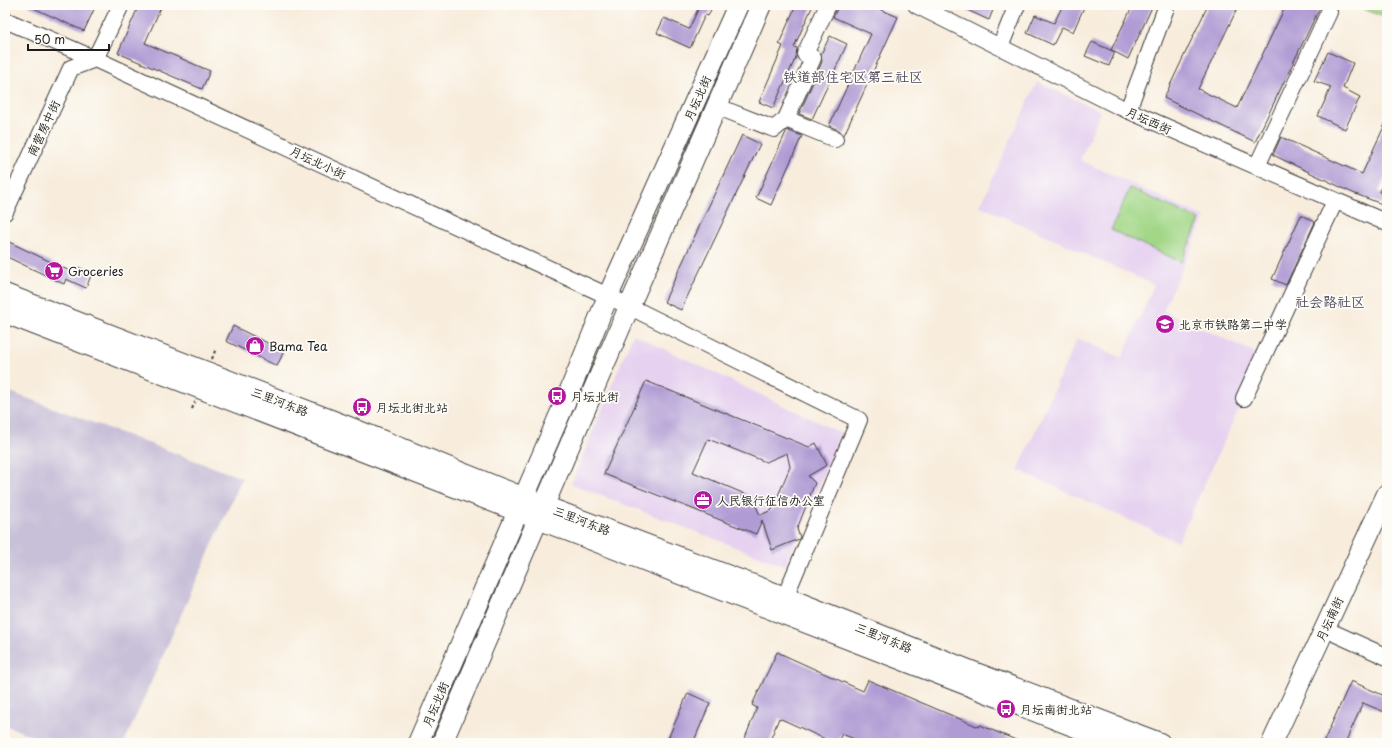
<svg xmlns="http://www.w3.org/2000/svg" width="1392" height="748" font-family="'Playpen Sans','LXGW WenKai TC',sans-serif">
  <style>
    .built { fill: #e6d2f0 }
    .industrial { fill: #c8bfd8 }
    .green { fill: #a2d787; stroke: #5f7a52 }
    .building { fill: #b09bd4; fill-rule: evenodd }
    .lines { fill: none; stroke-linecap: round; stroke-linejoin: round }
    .minor-casing { stroke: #3d3b39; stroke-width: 18 }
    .major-casing { stroke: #3d3b39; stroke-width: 22 }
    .path { stroke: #3d3b39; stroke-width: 2; stroke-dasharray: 3 3; stroke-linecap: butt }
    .minor { stroke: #fff; stroke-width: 16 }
    .major { stroke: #fff; stroke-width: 20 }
    .labels { text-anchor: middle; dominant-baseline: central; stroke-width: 3.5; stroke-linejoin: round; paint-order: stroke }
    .street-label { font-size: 12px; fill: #1c1c1c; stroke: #fdfcf7 }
    .poi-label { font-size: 12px; fill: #1c1c1c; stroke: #fdfcf7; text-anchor: start }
    .quarter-label { font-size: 14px; fill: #50485c; stroke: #fdfcf7 }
  </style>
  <rect width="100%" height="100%" fill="#fdfcf7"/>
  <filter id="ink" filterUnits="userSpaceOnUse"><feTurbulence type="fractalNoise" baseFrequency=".025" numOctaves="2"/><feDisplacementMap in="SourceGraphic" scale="8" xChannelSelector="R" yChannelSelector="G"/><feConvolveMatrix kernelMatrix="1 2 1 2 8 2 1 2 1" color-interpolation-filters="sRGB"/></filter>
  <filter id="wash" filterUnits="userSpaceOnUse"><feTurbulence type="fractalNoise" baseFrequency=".012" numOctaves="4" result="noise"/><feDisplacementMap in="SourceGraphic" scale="16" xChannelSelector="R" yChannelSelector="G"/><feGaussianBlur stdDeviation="0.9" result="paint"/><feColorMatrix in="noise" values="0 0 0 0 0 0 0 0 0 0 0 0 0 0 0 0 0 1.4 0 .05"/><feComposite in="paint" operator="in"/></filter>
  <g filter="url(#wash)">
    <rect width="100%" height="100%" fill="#f8eddd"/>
    <!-- built -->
    <path class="built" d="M1037,82L1101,111L1080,160L1205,217L1163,311L1263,356L1178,542L1018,470L1077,338L1122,358L1154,285L980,206Z
      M633,334L841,433L785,566L571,484Z"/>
    <!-- industrial -->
    <path class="industrial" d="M5,390L242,478L124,743H49L5,725Z"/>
    <!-- green -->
    <path class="green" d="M1353,5H1387V18Z
      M1130,188L1200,220L1181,262L1111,230Z"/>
    <g id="blocks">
      <!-- building -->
      <path class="building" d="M27,5H96L84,31Z
        M139,5H162L145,43L210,71L202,89L118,53Z
        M700,5H713L708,16L705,15L690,48L657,33L664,18L689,29Z
        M796,5H813L794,47L797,48L796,57L773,108L759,102L783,46L779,44Z
        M839,5H870L898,17L844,135L839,130L829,126L871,34L833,17Z
        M956,5H995L989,20Z
        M1063,5H1085L1073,32L1062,27L1053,45L1027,33L1035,15L1054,23Z
        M1133,5H1153L1128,59L1111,50Z
        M1208,5H1239L1198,89L1237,108L1286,5H1321L1255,142L1164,98Z
        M830,36L847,44L812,119L799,114L822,62L821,54Z
        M1092,42L1115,52L1109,66L1085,56Z
        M1328,52L1353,63L1343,88L1360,97L1345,129L1318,116L1331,87L1314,81Z
        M1387,120V174L1379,192L1387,196V206L1353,193L1273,155L1281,137L1362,174Z
        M787,130L802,136L771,205L756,198Z
        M742,135L760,144L681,310L664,302Z
        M1301,215L1315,222L1286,285L1272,279Z
        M5,240L76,274L78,267L92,273L86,288L66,279L64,284L5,256Z
        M233,326L284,351L277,366L226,341Z
        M646,381L809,447L816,443L827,465L808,476L815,483L797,529L800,537L799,539L772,550L762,520L756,534L604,474ZM708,439L766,462L787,453L790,467L772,510L760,515L752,497L693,472Z
        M777,652L863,691L868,680L979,727L980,725L1023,743H864L842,734L837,743H834L779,718L769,743H743L757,708L752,705Z
        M1351,681L1387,697V713L1363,703L1345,743H1323Z
        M688,693L710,703L693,743H666Z"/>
    </g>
  </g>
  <g filter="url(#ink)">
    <use href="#blocks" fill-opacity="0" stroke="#3d3b39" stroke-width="1"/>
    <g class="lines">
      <defs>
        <path id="minor" d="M916,5L1118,106L1387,223
          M5,20L95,59L608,296L859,420L785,597
          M1000,47L1017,5
          M716,108L726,110L774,129L786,119L835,139
          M1128,110L1167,5
          M786,119L813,58L805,54L828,5
          M1257,166L1329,12
          M5,212L71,68L95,59L121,5
          M1244,398L1335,201
          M1336,634L1387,657"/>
        <path id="major" d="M5,294L349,427L544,506L785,597L976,673L1160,743
          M5,313L1117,743
          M418,743L566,400L608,296L738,5
          M442,743L629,307L761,5
          M1272,743L1387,494"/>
      </defs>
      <!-- minor casing -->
      <use href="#minor" class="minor-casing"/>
      <!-- major casing -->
      <use href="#major" class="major-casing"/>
      <!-- path -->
      <path class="path" d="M212,359L216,348
        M192,409L195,402"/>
      <!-- minor -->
      <use href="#minor" class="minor"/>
      <!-- major -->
      <use href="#major" class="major"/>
    </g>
  </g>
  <!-- icons -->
  <defs>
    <symbol id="supermarket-disc" viewBox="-11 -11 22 22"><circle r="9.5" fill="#b5179e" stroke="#fdfcf7"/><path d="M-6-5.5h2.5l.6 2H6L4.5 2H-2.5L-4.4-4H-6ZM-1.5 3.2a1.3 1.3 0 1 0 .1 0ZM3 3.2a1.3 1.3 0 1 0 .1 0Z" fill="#fff"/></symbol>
    <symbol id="school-disc" viewBox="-11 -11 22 22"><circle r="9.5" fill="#b5179e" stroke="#fdfcf7"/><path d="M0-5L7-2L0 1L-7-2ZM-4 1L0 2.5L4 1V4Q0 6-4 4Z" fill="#fff"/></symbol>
    <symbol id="shop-disc" viewBox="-11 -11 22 22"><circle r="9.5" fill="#b5179e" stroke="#fdfcf7"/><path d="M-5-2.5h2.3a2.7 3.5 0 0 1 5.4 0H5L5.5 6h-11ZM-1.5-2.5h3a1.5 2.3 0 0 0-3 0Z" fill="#fff"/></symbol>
    <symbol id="bus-disc" viewBox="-11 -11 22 22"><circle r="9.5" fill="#b5179e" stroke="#fdfcf7"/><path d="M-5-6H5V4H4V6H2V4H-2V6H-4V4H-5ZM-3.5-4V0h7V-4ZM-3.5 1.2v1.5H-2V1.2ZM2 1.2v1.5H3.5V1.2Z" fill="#fff"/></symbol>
    <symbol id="office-disc" viewBox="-11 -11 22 22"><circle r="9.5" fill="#b5179e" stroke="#fdfcf7"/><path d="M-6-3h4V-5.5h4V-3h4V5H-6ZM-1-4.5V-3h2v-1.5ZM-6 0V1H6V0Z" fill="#fff"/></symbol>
  </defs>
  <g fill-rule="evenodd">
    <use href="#supermarket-disc" x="43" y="260" width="22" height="22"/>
    <use href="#school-disc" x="1154" y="313" width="22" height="22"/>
    <use href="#shop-disc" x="244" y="335" width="22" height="22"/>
    <use href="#bus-disc" x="546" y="385" width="22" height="22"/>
    <use href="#bus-disc" x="351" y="396" width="22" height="22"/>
    <use href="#office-disc" x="692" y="489" width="22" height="22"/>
    <use href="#bus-disc" x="995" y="698" width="22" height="22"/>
  </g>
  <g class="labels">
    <!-- street labels -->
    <g class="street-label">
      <text transform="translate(697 98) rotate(-66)">月坛北街</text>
      <text transform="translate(1149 120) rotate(24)">月坛西街</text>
      <text transform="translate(43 128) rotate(-65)">南营房中街</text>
      <text transform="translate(318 162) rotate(25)">月坛北小街</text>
      <text transform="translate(280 401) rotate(21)">三里河东路</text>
      <text transform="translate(582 520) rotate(21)">三里河东路</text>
      <text transform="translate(1329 619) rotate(-65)">月坛南街</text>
      <text transform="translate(884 637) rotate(22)">三里河东路</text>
      <text transform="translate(435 704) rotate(-67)">月坛北街</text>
    </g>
    <!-- poi labels -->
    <g class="poi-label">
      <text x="68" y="271">Groceries</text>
      <text x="1179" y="324">北京市铁路第二中学</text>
      <text x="269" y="346">Bama Tea</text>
      <text x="571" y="396">月坛北街</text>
      <text x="376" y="407">月坛北街北站</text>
      <text x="717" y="500">人民银行征信办公室</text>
      <text x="1020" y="709">月坛南街北站</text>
    </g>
    <!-- quarter labels -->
    <g class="quarter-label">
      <text x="853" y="76">铁道部住宅区第三社区</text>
      <text x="1330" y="301">社会路社区</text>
    </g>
  </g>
  <!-- margin -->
  <rect width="1392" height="748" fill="none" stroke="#fdfcf7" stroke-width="20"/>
  <!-- scale -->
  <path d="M28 44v6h81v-6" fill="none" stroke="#1c1c1c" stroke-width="2"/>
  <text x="34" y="44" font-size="12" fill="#1c1c1c" stroke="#fdfcf7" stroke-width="3" paint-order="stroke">50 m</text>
</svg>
